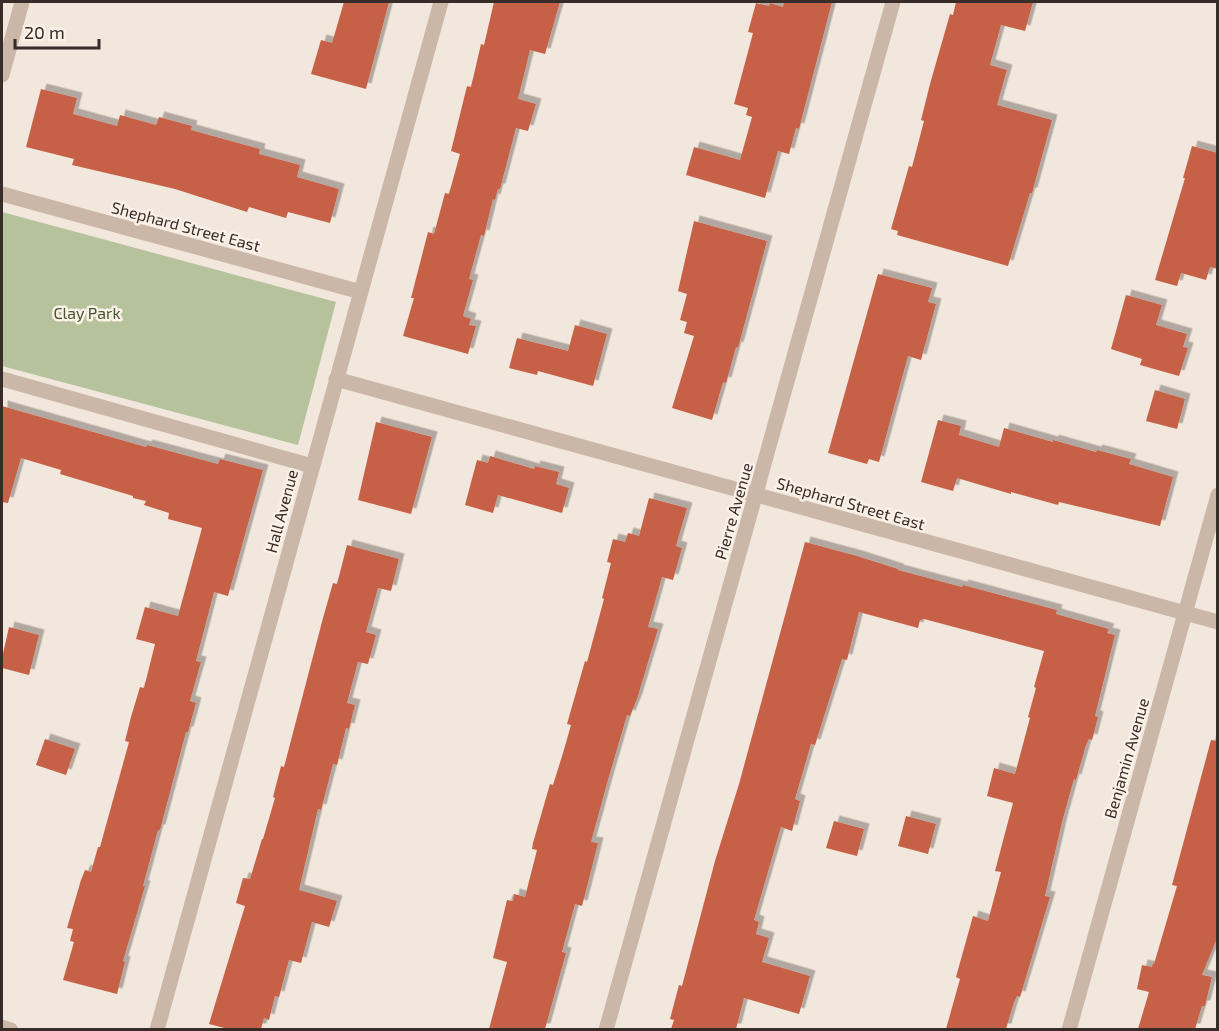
<svg xmlns="http://www.w3.org/2000/svg" width="1219" height="1031" font-family="'Exo 2',sans-serif">
  <style>
    .green { fill: #b6c29c }
    .building { fill: #c66146; filter: url(#shadow) }
    .lines { fill: none; stroke-linecap: round; stroke-linejoin: round }
    .minor { stroke: #cbb7a8; stroke-width: 15 }
    .labels { text-anchor: middle; dominant-baseline: central; stroke-width: 5; stroke-linejoin: round; paint-order: stroke }
    .street-label { font-size: 16px; fill: #372c28; stroke: #faf1e9 }
    .park-label { font-size: 16px; fill: #48562c; stroke: #faf1e9 }
  </style>
  <defs>
    <filter id="shadow"><feDropShadow dx="5.5" dy="-5.5" stdDeviation="0" flood-color="#0004"/></filter>
  </defs>
  <rect width="100%" height="100%" fill="#f2e7dc"/>
  <!-- green -->
  <path class="green" d="M2,212L336,302L298,445L2,366Z"/>
  <!-- building -->
  <path class="building" d="M344,2H389L366,89L311,74L321,40L332,43Z
    M494,2H560L545,54L530,50L518,99L536,104L528,131L516,128L500,189H498L495,200L493,199L484,236L481,235L469,279L473,280L463,316L471,319L469,325L476,326L468,354L403,336L414,298H411L428,232L434,234L445,193L449,194L460,154L451,151L467,86L471,87L481,44L484,45Z
    M784,2H832L799,129L796,128L789,154L778,151L765,198L686,175L694,147L740,160L752,117L746,115L748,108L734,104L753,33L748,32L756,3L769,6L770,3L783,7Z
    M956,2H1033L1025,31L1001,25L990,65L1007,70L997,105L1052,120L1032,193H1030L1008,266L897,235L898,231L891,229L909,166L912,167L924,121L921,120L930,84L950,14L953,15Z
    M41,89L77,98L73,114L117,126L120,115L156,125L159,117L192,126L191,130L260,149L259,154L300,165L297,177L339,189L330,223L288,212L286,218L249,207L247,212L175,189L72,165L74,159L26,147Z
    M1192,146L1218,153V269L1210,267L1206,280L1181,273L1177,286L1155,280L1185,178H1183Z
    M694,221L767,241L738,348L736,347L726,383L723,382L712,420L672,408L694,336L684,333L687,322L680,320L687,294L678,291Z
    M878,274L932,288L928,302L936,304L921,360L908,356L879,462L869,459L867,464L828,453Z
    M1126,295L1162,305L1156,325L1187,334L1183,347L1188,348L1179,376L1140,365L1142,359L1111,349Z
    M575,325L607,334L593,386L538,371L537,375L509,368L517,338L568,351Z
    M1155,390L1185,399L1177,429L1146,421Z
    M2,406L146,447L147,445L218,464L220,459L263,470L228,596L214,592L196,661L201,662L190,701L196,703L188,732H186L160,830H158L143,886H145L123,961L125,962L117,994L63,980L74,942L70,941L73,929L67,928L81,880L85,870L91,872L98,847H100L129,742L125,741L131,717L140,687L144,688L155,644L136,639L145,607L178,616L202,528L168,519L169,513L144,505L146,501L133,498V496L60,474L61,470L21,458L8,503L2,502Z
    M938,420L961,426L959,435L999,447L1004,428L1053,442V440L1096,452L1097,450L1131,459L1129,464L1173,477L1160,526L1059,502L1058,505L1011,492V494L957,478L953,491L921,482Z
    M376,422L432,437L411,514L358,500Z
    M490,456L534,469L535,466L559,472L556,484L569,488L562,513L498,495L493,513L465,505L477,460L488,463Z
    M649,498L687,508L676,546L682,548L673,580L662,577L648,627L658,629L637,699L630,716L627,715L608,780L591,842L598,843L590,875L582,906L575,904L562,952L566,953L545,1029H489L507,962L493,958L507,900L513,901L514,894L525,897L537,850L532,849L533,843L550,784L553,785L563,753L571,725L567,724L585,661L587,662L604,599L602,598L611,563L607,562L613,539L625,542L628,533L639,536Z
    M805,542L857,556L898,569V570L962,587L963,585L1057,610L1056,614L1109,629L1107,633L1115,635L1095,716L1098,717L1092,740L1089,739L1086,745L1076,780L1074,779L1062,822L1045,896L1050,897L1020,997L1017,996L1014,1002L1006,1029H946L960,979L956,977L973,916L988,921L1001,872L995,871L1013,803L987,796L994,768L1015,774L1030,718L1028,717L1036,688L1034,687L1044,651L924,619L920,620L918,628L859,612L847,660L842,659L815,745L811,744L795,799L800,801L792,831L781,827L754,920L759,922L756,934L769,938L762,962L810,976L799,1014L744,998L736,1029H671L674,1020L670,1019L679,985L682,986L715,861L739,784Z
    M347,545L399,559L391,591L378,588L366,632L376,635L368,664L358,662L347,703L355,705L349,729L346,728L337,765L333,764L321,810L318,809L299,890L337,901L329,927L312,922L301,963L289,960L279,997L275,996L269,1020L264,1018L261,1029H228L209,1024L245,906L236,903L243,878L250,879L262,839H263L275,798L273,797L281,766L284,767L323,618L333,583L337,584Z
    M9,627L39,635L29,675L2,668V658Z
    M45,739L75,749L66,775L36,765Z
    M1211,740L1218,741V936L1202,975L1212,977L1205,1006H1202L1195,1029H1138L1149,992L1137,989L1142,965L1152,967L1153,963L1154,964L1177,886L1172,885Z
    M906,816L936,824L928,854L898,846Z
    M834,821L864,829L857,856L826,848Z"/>
  <g class="lines">
    <!-- minor -->
    <path class="minor" d="M2,75L22,2
      M2,194L361,292
      M2,379L312,466
      M336,379L1218,622
      M2,1027L11,1030
      M157,1030L441,2
      M606,1030L893,2
      M1069,1030L1218,495"/>
  </g>
  <g class="labels">
    <!-- street labels -->
    <g class="street-label">
      <text transform="translate(186 226) rotate(15)">Shephard Street East</text>
      <text transform="translate(851 503) rotate(16)">Shephard Street East</text>
      <text transform="translate(281 511) rotate(-75)">Hall Avenue</text>
      <text transform="translate(733 511) rotate(-74)">Pierre Avenue</text>
      <text transform="translate(1126 758) rotate(-74)">Benjamin Avenue</text>
    </g>
    <!-- park labels -->
    <g class="park-label">
      <text x="87" y="312">Clay Park</text>
    </g>
  </g>
  <!-- border -->
  <rect width="1219" height="1031" fill="none" stroke="#372c28" stroke-width="6"/>
  <!-- scale -->
  <path d="M15 39v9h84v-9" fill="none" stroke="#372c28" stroke-width="3"/>
  <text x="24" y="39" font-size="18" fill="#372c28" stroke="#faf1e9" stroke-width="4.5" paint-order="stroke">20 m</text>
</svg>
